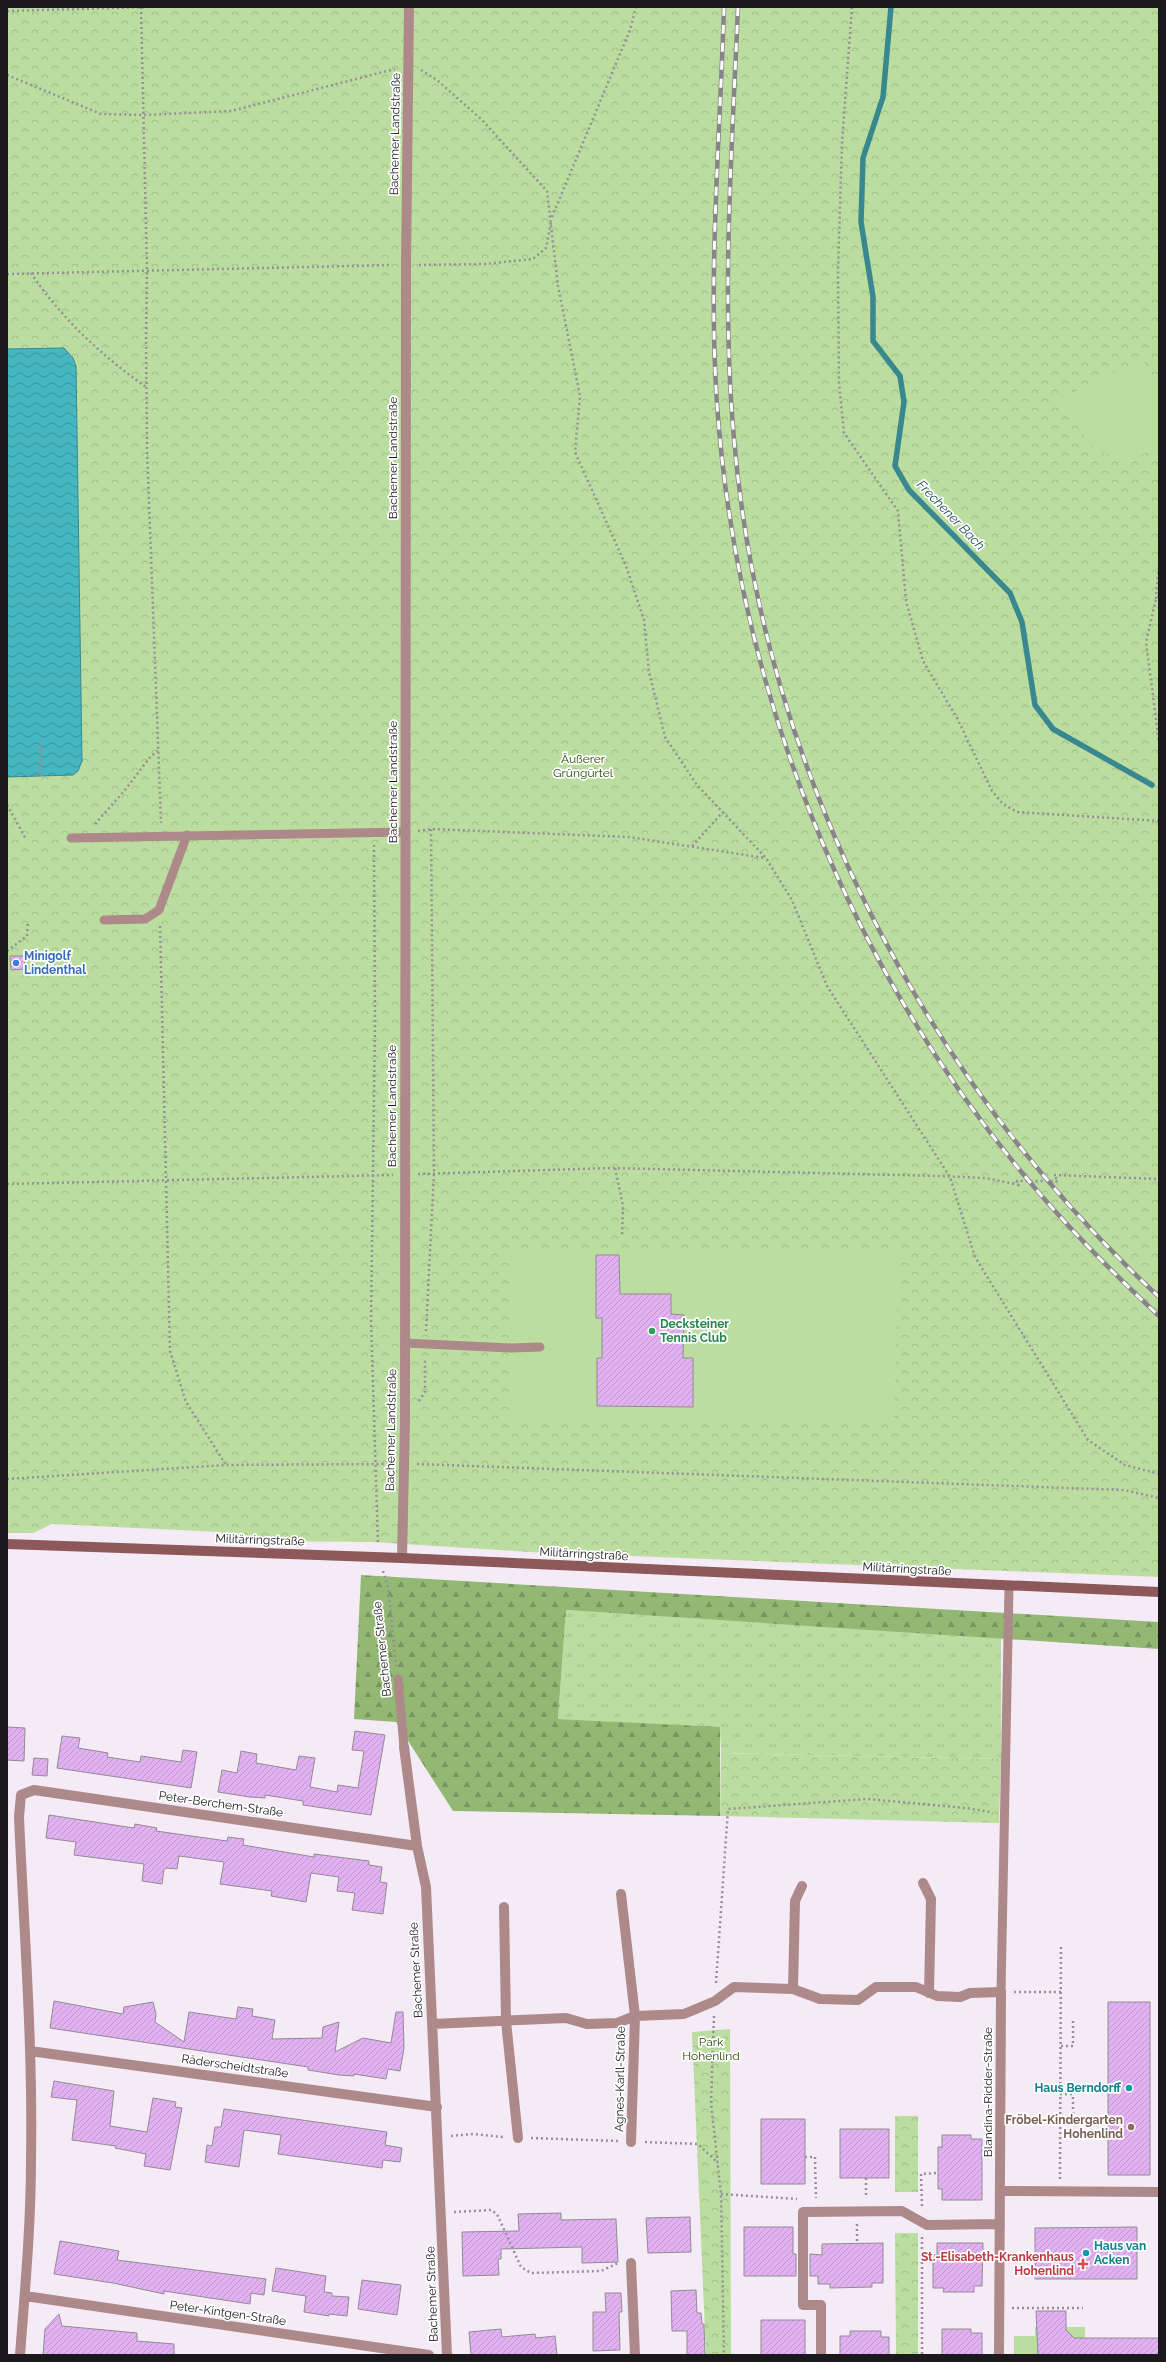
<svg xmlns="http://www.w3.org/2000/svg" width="1166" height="2362" font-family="Raleway,sans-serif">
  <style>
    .grass { fill: url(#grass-tufts) }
    .forest { fill: url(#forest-firs) }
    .park { fill: url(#park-crowns) }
    .garden { fill: #bbdea0 }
    .water { fill: url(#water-waves); stroke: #398890 }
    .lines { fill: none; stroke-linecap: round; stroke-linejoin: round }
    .stream { stroke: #398890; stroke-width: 5.5 }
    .building { fill: url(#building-hatch); stroke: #928a94 }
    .path { stroke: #968f97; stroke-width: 2.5; stroke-dasharray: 2 3; stroke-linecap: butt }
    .service { stroke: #ae898a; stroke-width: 9 }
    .minor { stroke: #ae898a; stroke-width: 10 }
    .secondary { stroke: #8c585a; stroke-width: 10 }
    .rail-casing { stroke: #89838a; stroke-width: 4.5 }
    .rail { stroke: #fff; stroke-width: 3; stroke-dasharray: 9; stroke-linecap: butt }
    .shop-dot { fill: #3f7fe0; stroke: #fff; stroke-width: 1.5 }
    .leisure-dot { fill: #2e9e5b; stroke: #fff; stroke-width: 1.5 }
    .culture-dot { fill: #0f9aa8; stroke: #fff; stroke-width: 1.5 }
    .education-dot { fill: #8d6e63; stroke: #fff; stroke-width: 1.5 }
    .health-dot { fill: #e0444e; stroke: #fff; stroke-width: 1.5 }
    .labels { text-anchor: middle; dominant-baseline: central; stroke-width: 3.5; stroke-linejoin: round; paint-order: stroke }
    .street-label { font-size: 12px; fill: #1c191d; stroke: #fff }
    .park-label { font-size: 12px; fill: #2a4b00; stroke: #fff }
    .shop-label { font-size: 12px; font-weight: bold; fill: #366cbe; stroke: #fff; text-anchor: start }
    .leisure-label { font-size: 12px; font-weight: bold; fill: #27864d; stroke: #fff; text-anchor: start }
    .culture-label { font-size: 12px; font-weight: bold; fill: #0d838f; stroke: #fff; text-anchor: end }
    .education-label { font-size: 12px; font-weight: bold; fill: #785e54; stroke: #fff; text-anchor: end }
    .health-label { font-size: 12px; font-weight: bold; fill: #be3a42; stroke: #fff; text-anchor: end }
    .water-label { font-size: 13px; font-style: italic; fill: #1d4e52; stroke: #fff }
  </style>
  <defs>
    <pattern id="grass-tufts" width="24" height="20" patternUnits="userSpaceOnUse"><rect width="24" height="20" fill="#bbdea0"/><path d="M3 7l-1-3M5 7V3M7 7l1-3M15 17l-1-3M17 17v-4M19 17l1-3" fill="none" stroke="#a0be89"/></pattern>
    <pattern id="forest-firs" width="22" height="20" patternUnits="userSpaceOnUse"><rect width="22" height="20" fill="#93b874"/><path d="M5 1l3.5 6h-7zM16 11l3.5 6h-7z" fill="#77955f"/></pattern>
    <pattern id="park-crowns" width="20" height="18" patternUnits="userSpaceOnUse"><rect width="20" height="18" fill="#bbdea0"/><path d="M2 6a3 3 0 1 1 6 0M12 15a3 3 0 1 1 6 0" fill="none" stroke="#a0be89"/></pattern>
    <pattern id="water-waves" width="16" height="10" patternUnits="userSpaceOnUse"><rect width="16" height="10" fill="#45b7c1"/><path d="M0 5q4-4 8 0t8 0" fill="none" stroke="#39949c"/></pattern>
    <pattern id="building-hatch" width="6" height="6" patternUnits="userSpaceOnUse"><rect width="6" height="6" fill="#e1b1f1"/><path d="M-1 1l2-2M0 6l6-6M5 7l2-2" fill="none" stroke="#c098ce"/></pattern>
  </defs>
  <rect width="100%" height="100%" fill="#f4ebf6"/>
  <!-- grass -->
  <path class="grass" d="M566,1610L1001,1638V1759L721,1753L720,1728L558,1719Z"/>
  <!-- forest -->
  <path class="forest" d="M361,1575L1159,1622V1649L566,1610L558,1719L720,1727V1816L453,1811L396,1722L354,1719Z"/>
  <!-- park -->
  <path class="park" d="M7,7H1159V1577L530,1552L373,1542L248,1541L219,1532L52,1524L33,1533H7Z
    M721,1753L1001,1759L999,1823L720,1816Z
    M730,2029L731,2355H706L692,2032Z
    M895,2116H918V2192H895Z
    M895,2233H918V2355H896Z"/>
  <!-- garden -->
  <path class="garden" d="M1142,359L1159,385V449L1129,458L1097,452L1058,400Z
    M899,1251L894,1422H512V1253Z
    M1035,2327H1085V2338L1038,2339V2355H1014V2336H1035Z"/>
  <!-- water -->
  <path class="water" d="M64,348L73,358L76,366L82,761L78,771L73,775L7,777V349Z"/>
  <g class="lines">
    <!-- stream -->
    <path class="stream" d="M891,7L883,97L863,158L861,222L873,297V341L900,376L904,402L895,466L909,490L1010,593L1022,622L1035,705L1053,729L1152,785"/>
  </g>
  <!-- building -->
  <path class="building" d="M10,956H24L25,969L11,970Z
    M596,1255H619L620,1294H671V1314L684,1315L683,1358H693V1407L597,1406V1358H602V1318H596Z
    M7,1727L25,1728L24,1761L7,1760Z
    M355,1731L385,1735L371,1815L303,1805V1801L265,1795V1798L250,1797L218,1792L222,1770L237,1773L241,1751L257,1754L256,1763L296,1770L299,1756L315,1758L310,1787L337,1792L338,1785L358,1788L364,1751L352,1750Z
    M62,1736L80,1738L78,1748L108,1753L107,1757L140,1762L141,1756L181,1762L183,1750L197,1752L191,1788L57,1768Z
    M34,1758L48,1759L47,1776L32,1775Z
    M49,1815L134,1828L135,1824L157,1828L156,1831L227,1841L228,1837L244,1839L243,1845L314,1857V1854L369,1861V1865L382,1867L380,1882L387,1883L383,1914L352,1910L355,1893L337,1891L339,1877L311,1873L306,1902L271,1896L272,1891L220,1884L224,1862L179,1856L177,1869L167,1868L164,1869L162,1884L142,1881L144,1864L74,1855L76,1842L46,1838Z
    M54,2001L123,2014L124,2007L153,2002L156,2014L155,2022L184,2042L189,2012L236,2019L238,2007L253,2009L252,2016L275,2020L272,2039L322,2038L323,2027L339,2022L335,2052L363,2038L391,2043L396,2012H403L404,2048L400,2071L388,2069L386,2079L354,2074V2076L339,2075L308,2070V2067L50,2028Z
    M1108,2002H1150V2175H1108Z
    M54,2081L114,2091L110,2126L147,2132L153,2098L176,2102L175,2107L182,2108L170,2170L144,2166L146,2154L115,2148L116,2146L72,2140L77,2100L51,2097Z
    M224,2109L387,2132L385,2145L402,2148L400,2162L383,2160L382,2168L278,2154L281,2135L244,2130L239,2167L205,2162L207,2145L212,2146L215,2127H221Z
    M761,2119H805V2184H761Z
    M840,2129H889V2178H840Z
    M942,2135H971V2139H982V2200H942V2189H938V2147H942Z
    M561,2213V2220L616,2219L618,2262L582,2263V2247L501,2249V2259H498L499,2275L463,2276L462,2232L519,2231L518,2214Z
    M690,2217L691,2252L648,2253L646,2218Z
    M744,2227H793V2254H796V2276H744Z
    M1137,2227V2279H1035V2228Z
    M60,2241L119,2251L117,2260L266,2279L264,2295L251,2293L250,2304L164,2291V2294L113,2283L54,2274Z
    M883,2243V2283H872V2287L830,2288V2284H818V2276H810V2254L822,2255V2244Z
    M937,2243H983L982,2286H974V2292H943L944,2288H933V2255H937Z
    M276,2268L326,2276L324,2292L332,2293V2296L349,2297L347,2316L329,2314V2316L304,2312L306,2296L272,2291Z
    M362,2280L401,2285L397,2315L358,2309Z
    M696,2290L697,2313H701L702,2324H704L705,2355H687V2331H672L671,2291Z
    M605,2293H621L622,2312H619L620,2350L593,2351V2312H606Z
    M1036,2311H1066V2330L1074,2338H1159V2355H1038Z
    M59,2314L62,2326L137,2333V2341L174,2344V2355H43L45,2329Z
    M761,2320H805V2355H761Z
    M501,2329L502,2337L535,2334L536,2338L555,2336L557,2355H471L469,2332Z
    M942,2329H971V2333H982V2355H942Z
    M850,2331H881V2337H889V2355H840V2336H850Z"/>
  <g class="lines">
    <!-- path -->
    <path class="path" d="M141,7L147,271L146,338L147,448L161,823
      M852,7L842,143L838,271L839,383L844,433L898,511L906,601L923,661L957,718L992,791L1003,804L1017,812L1159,821
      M7,11L151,7
      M421,70L437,80L481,119L547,191L558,286L580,396L575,452L626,566L644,620L649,672L665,737L697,785L766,858L792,900L827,986L950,1177L975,1257L1088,1440L1125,1465L1159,1474
      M7,75L101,114L144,115L231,111L395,69
      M552,217L630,30L636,7
      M419,265L485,264L533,259L546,248L551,222
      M31,273C61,318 102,356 146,387
      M7,274L392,265
      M1159,596L1156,599L1146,642L1159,742
      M1156,599L1159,565
      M41,744V776
      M7,805L26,839
      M95,824L125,790L151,756L158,751
      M418,831L431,829L629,837L765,858
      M374,845L375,1023L371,1320L378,1544
      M692,846L723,812
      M160,926L170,1351L186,1402L226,1465
      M7,951L27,936L28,921
      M615,1168L623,1206L622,1237
      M418,1174L612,1168L939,1176L985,1178L1019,1185L1017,1181H1058L1054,1175
      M1054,1175L1159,1179
      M7,1184L393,1175
      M426,1331L434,1173L431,829
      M419,1401L425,1392V1358
      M417,1464L1124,1490L1159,1498
      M7,1479L226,1465L390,1464
      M383,1571L388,1587L396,1666
      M716,1983L728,1809L867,1799L966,1808L991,1812
      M1014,1992H1061
      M714,2016L711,2103L721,2194L724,2355
      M1061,2046H1073V2018
      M1060,2094H1073V2091
      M1060,2119L1107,2118
      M1073,2119V2096
      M451,2136L473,2134L504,2137
      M531,2138L618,2141
      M645,2142L698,2144L718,2163
      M805,2157H815L816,2198
      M866,2178V2197
      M1060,2179L1061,1945
      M721,2194L797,2199
      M922,2206L921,2174L938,2173
      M454,2212L491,2210L497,2214L521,2267L531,2273L601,2271L618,2263
      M857,2224V2244
      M922,2237V2355
      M1012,2308H1083"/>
    <!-- service -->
    <path class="service" d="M71,838L406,832
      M104,920L145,919L159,910L187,835
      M405,1343L511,1348L540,1347
      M398,1679L404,1747
      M1001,1992L1009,1587"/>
    <!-- minor -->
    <path class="minor" d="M402,1558L405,1420L406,265L409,7
      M404,1747L417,1846L426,1887L447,2355
      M923,1883L931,1899L929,1993
      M621,1894L635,2016L631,2142
      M504,1907L506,2021L518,2138
      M793,1989L795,1901L802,1886
      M432,2024L566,2018L587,2024L617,2023L635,2016L684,2014L715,2001L734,1987L793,1989L820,1999L858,2000L876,1987H916L937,1996L960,1997L970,1993L1001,1992L999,2355
      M30,2051L437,2107
      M1000,2191L1159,2192
      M631,2263L635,2355
      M25,2296L429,2355
      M20,2355C25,2290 31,2224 31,2159C33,2045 24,1931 19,1817L21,1795L34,1790L417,1846
      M821,2355V2305H803V2212L902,2211L927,2225L1000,2224"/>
    <!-- secondary -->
    <path class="secondary" d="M7,1544L402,1558L1159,1592"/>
    <defs>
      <path id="rail" d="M724,7C720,137 708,274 717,404C737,686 846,964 1029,1181C1069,1229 1113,1273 1159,1316
        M738,7C732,151 721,296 734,439C762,765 920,1075 1159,1297"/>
    </defs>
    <!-- rail casing -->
    <use href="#rail" class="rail-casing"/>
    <!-- rail -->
    <use href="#rail" class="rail"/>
  </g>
  <!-- markers -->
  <circle class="shop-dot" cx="16" cy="963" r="4"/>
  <circle class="leisure-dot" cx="652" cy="1331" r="4"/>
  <g class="culture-dot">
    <circle cx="1129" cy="2088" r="4"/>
    <circle cx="1086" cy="2253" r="4"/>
  </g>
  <circle class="education-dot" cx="1131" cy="2127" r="4"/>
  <path class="health-dot" d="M1081 2258h4v4h4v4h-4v4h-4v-4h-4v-4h4z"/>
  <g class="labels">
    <!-- street labels -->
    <g class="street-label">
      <text transform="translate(395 134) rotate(-89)">Bachemer Landstraße</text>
      <text transform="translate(393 458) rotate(-90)">Bachemer Landstraße</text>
      <text transform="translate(393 782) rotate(-90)">Bachemer Landstraße</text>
      <text transform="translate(392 1106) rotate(-90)">Bachemer Landstraße</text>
      <text transform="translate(391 1430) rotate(-89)">Bachemer Landstraße</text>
      <text transform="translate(260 1540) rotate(2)">Militärringstraße</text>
      <text transform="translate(584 1554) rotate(3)">Militärringstraße</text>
      <text transform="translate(907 1569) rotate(3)">Militärringstraße</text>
      <text transform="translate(382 1649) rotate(-96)">Bachemer Straße</text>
      <text transform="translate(221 1804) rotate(8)">Peter-Berchem-Straße</text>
      <text transform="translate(416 1970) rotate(-93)">Bachemer Straße</text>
      <text transform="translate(235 2066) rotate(8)">Räderscheidtstraße</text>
      <text transform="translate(620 2079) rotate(-89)">Agnes-Karll-Straße</text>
      <text transform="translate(988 2092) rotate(-90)">Blandina-Ridder-Straße</text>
      <text transform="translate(432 2294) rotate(-92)">Bachemer Straße</text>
      <text transform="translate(228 2313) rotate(8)">Peter-Kintgen-Straße</text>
    </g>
    <!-- park labels -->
    <g class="park-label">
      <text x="583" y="759">Äußerer<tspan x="583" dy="14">Grüngürtel</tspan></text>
      <text x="711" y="2042">Park<tspan x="711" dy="14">Hohenlind</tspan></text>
    </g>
    <!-- shop labels -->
    <g class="shop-label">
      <text x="24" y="956">Minigolf<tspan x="24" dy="14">Lindenthal</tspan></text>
    </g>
    <!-- leisure labels -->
    <g class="leisure-label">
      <text x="660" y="1324">Decksteiner<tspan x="660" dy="14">Tennis Club</tspan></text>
    </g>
    <!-- culture labels -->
    <g class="culture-label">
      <text x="1121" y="2088">Haus Berndorff</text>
      <text x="1094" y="2246" text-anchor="start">Haus van<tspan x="1094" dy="14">Acken</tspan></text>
    </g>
    <!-- education labels -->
    <g class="education-label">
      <text x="1123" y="2120">Fröbel-Kindergarten<tspan x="1123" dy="14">Hohenlind</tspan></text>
    </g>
    <!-- health labels -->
    <g class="health-label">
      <text x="1074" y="2257">St.-Elisabeth-Krankenhaus<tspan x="1074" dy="14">Hohenlind</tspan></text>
    </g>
    <!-- water labels -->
    <g class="water-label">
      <text transform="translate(951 515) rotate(46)">Frechener Bach</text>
    </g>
  </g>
  <!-- border -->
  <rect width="1166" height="2362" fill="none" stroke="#1c191d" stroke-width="16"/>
</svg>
